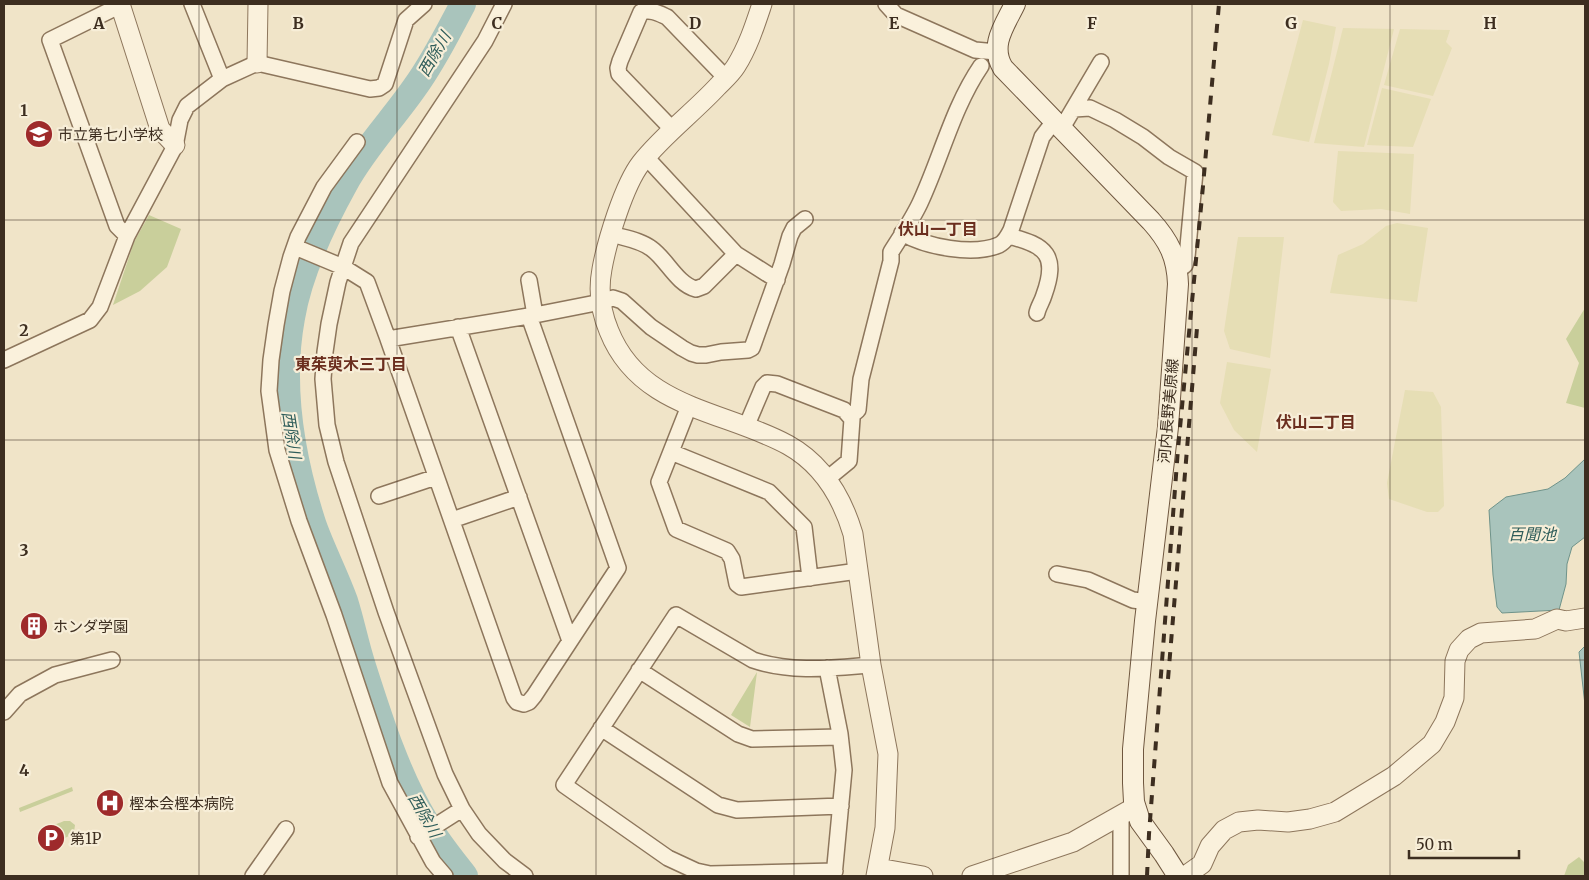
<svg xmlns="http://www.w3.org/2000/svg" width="1589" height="880" font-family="Merriweather,'Noto Sans JP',serif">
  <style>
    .farmland { fill: #e6deb5 }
    .green { fill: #c9cf9b }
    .water { fill: #a9c4bc; stroke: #6f938a }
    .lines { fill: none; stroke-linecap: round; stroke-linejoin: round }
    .river { stroke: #a9c4bc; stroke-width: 26 }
    .minor-casing { stroke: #8d765c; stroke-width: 18 }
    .tertiary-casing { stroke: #8d765c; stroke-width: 21 }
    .secondary-casing { stroke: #6f573f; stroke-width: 22 }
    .minor { stroke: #faf1dc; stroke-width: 15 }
    .tertiary { stroke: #faf1dc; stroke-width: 19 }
    .secondary { stroke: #faf1dc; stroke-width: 20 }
    .rail { stroke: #3d2e20; stroke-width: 4; stroke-dasharray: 9 9; stroke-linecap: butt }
    .grid { fill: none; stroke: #3d2e20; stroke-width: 1; stroke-opacity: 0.55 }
    .labels { text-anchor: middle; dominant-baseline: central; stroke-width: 4.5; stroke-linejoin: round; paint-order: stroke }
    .poi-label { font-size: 15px; fill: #3d2e20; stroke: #f7eed8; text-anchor: start }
    .street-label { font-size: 15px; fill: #3d2e20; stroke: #f7eed8 }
    .water-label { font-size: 16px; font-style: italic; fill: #2f5d5a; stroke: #f7eed8 }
    .neighbourhood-label { font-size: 16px; font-weight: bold; fill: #6b2e1e; stroke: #f7eed8 }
    .grid-label { font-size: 16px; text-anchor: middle; font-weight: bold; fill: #3d2e20; stroke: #f7eed8; stroke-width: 4.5; stroke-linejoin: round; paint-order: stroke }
  </style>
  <rect width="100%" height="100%" fill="#f0e4c8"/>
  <!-- farmland -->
  <path class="farmland" d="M1303,20L1336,27L1329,64L1309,142L1272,135Z
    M1343,28L1394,29L1364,147L1314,143Z
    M1400,29L1450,30L1446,42L1452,48L1433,96L1384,85Z
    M1382,88L1431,99L1413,147L1367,145Z
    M1338,151L1414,154L1410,214L1381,209L1341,211L1333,202Z
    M1397,223L1428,228L1417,302L1330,293L1338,255L1363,244L1386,226Z
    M1238,237H1284L1270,358L1230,349L1224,331Z
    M1227,362L1271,369L1257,452L1234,430L1220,403Z
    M1405,390L1433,392L1441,407L1444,506L1438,512H1427L1389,499L1387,483Z"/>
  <!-- green -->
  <path class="green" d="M149,215L181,229L167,267L140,291L113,305L134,242Z
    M1585,308V408L1566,403L1579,363L1566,339Z
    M757,672L750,727L731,715Z
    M72,787L73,791L20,812L19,808Z
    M64,821H70L75,825L74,832C68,838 57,842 49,842L43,837C45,826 55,825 64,821Z
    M1579,857L1585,863V876H1564L1568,865Z"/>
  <!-- water -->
  <path class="water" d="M1585,459V537L1572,547L1567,564L1566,584L1559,610L1502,613L1497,607L1493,575L1489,510L1506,497L1548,489L1565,478Z
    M1585,646V705L1579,652Z"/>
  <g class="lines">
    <!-- river -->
    <path class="river" d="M463,4C448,32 434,61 415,87C392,120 364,149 345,184C324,222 299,275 292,318C279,388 292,459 314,526C323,551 336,576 345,601C352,623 356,645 363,666C380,719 397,774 426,822C437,841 451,858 465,876"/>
    <defs>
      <path id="minor" d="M192,4L222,79
        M504,4L485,41L351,243L338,282L329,324L325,352L323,379L327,425L336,462L386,612L445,774L462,809L479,834L505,861L525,876
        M886,4L896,15L975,50L996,52
        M121,5L50,40L117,226L127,236
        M1074,109L1090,108L1115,120L1143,137L1169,157L1195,172L1187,257L1185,265L1177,271
        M1062,128L1101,62
        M673,130L619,74L618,68L620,61L641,12C651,9 658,13 667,17L726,78
        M357,142L324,187L298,237L291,257L282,291L276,325L271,360L269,391L277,450L299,521L334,615L390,783L433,862L445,876
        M646,157L736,254L777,280
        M902,233C926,247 973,256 999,245C1005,242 1008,236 1011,230L1042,137L1055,120
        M611,234C624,238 641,240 652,249C667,260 677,284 696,289L704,286L736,254
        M1008,236C1047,245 1058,256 1044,295C1042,302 1038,307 1037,313
        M295,247L343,267L367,282L388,339L535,315L601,302L613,298L622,301L651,327L682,348L691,353L698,355H706L721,352L748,350L752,348L782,264L790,236L794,228L805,219
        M529,280L535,315
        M458,327L570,641
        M388,339L514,698L517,702L524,704L529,702L534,696L618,568L529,316
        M4,360L90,320L100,307L127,236L175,146L180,120L187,106L222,79L257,63L370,89L379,88L385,84L406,20L424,4
        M689,406L659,482L676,529L727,551L732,559L737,584L741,587L858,571
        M851,416L858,410L861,379L891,261V252C901,236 912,220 920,203C941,158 953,107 981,66
        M746,427L763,387L767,383L777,384L844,410L852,419L849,461L827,479
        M671,452L769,492L804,527L810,578
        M379,496L436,477
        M452,520L519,497
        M1057,574L1088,580L1133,600L1148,602
        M827,668L840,734L844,770L834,876
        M639,670L738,734L752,739L840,737
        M4,712L20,694L55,675L112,660
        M601,728L718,805L737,810L841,806
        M418,837L462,809
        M835,871L710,874L696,871L668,858L564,785L676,615L753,660C791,673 832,668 871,665
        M253,876L286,829
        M1121,876V815"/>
      <path id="tertiary" d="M120,4L160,129L175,145
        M762,4C755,25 748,47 736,66C731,74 724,80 718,86C694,112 663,135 641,163C624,185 607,241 602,269C598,290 601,312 609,331C640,409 724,410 788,445C822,464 842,497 853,534L871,665L888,754L885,828L876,876
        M257,63L258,4
        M878,868L923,876
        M972,876L1073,842L1135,807
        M1185,876L1202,864L1210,846L1224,830L1239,822L1258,820L1288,822L1310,819L1335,812L1394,776L1432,744L1445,722L1454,698L1455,661L1459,650L1469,639L1481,633L1535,629L1557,619L1566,621L1585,618"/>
      <path id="secondary" d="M1015,4C1005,25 989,45 1003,68L1151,221C1169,241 1177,257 1178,284L1168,427L1145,621L1133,749V783L1134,802L1140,821L1164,854L1178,876"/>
    </defs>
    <!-- minor casing -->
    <use href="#minor" class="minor-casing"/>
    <!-- tertiary casing -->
    <use href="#tertiary" class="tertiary-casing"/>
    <!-- secondary casing -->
    <use href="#secondary" class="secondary-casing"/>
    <!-- minor -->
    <use href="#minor" class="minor"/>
    <!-- tertiary -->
    <use href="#tertiary" class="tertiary"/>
    <!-- secondary -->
    <use href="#secondary" class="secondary"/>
    <!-- rail -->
    <path class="rail" d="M1168,679L1197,328
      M1147,876L1149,834L1178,449L1203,186L1219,4"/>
  </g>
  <!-- grid -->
  <path class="grid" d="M199,4V876M397,4V876M596,4V876M794,4V876M993,4V876M1192,4V876M1390,4V876M4,220H1585M4,440H1585M4,660H1585"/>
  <!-- icons -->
  <defs>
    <symbol id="school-disc" viewBox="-11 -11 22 22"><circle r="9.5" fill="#9e2a2b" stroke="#f7eed8"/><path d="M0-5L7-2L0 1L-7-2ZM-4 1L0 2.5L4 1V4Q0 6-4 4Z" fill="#fff"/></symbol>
    <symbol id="building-disc" viewBox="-11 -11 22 22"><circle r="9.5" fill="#9e2a2b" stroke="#f7eed8"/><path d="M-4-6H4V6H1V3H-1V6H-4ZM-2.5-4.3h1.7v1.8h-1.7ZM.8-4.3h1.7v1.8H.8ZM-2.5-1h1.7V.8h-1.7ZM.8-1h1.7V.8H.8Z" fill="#fff"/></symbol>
    <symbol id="hospital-disc" viewBox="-11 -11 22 22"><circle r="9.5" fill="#9e2a2b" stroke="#f7eed8"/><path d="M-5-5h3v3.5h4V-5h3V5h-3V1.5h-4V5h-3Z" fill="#fff"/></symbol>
    <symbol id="parking-disc" viewBox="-11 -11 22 22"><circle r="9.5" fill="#9e2a2b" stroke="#f7eed8"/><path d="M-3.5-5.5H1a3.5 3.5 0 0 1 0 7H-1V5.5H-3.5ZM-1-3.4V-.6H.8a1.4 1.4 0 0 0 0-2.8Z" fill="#fff"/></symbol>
  </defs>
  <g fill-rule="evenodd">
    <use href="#school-disc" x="23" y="118" width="32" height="32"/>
    <use href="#building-disc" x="18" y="610" width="32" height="32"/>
    <use href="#hospital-disc" x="94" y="787" width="32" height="32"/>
    <use href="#parking-disc" x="35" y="822" width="32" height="32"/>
  </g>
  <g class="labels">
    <!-- poi labels -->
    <g class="poi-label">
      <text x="58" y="134">市立第七小学校</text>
      <text x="53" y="626">ホンダ学園</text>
      <text x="129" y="803">樫本会樫本病院</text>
      <text x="70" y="838">第1P</text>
    </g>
    <!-- street labels -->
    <g class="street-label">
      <text transform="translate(1168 411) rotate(-85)">河内長野美原線</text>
    </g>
    <!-- water labels -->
    <g class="water-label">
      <text transform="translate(434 54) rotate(-60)">西除川</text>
      <text transform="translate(292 435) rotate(81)">西除川</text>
      <text x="1532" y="534">百聞池</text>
      <text transform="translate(425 815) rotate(60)">西除川</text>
    </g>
    <!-- neighbourhood labels -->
    <g class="neighbourhood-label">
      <text x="938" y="229">伏山一丁目</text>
      <text x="351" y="364">東茱萸木三丁目</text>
      <text x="1316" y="422">伏山二丁目</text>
    </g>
  </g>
  <g class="grid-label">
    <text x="99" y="29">A</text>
    <text x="298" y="29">B</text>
    <text x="497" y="29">C</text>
    <text x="695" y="29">D</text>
    <text x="894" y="29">E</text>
    <text x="1092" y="29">F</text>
    <text x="1291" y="29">G</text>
    <text x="1490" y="29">H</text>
    <text x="24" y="116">1</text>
    <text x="24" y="336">2</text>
    <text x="24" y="556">3</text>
    <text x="24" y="776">4</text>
  </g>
  <!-- border -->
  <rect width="1589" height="880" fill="none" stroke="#3d2e20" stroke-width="10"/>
  <!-- scale -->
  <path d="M1409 850v8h110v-8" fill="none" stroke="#3d2e20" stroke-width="2.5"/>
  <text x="1416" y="850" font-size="15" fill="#3d2e20" stroke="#f7eed8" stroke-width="4" paint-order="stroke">50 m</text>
</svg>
